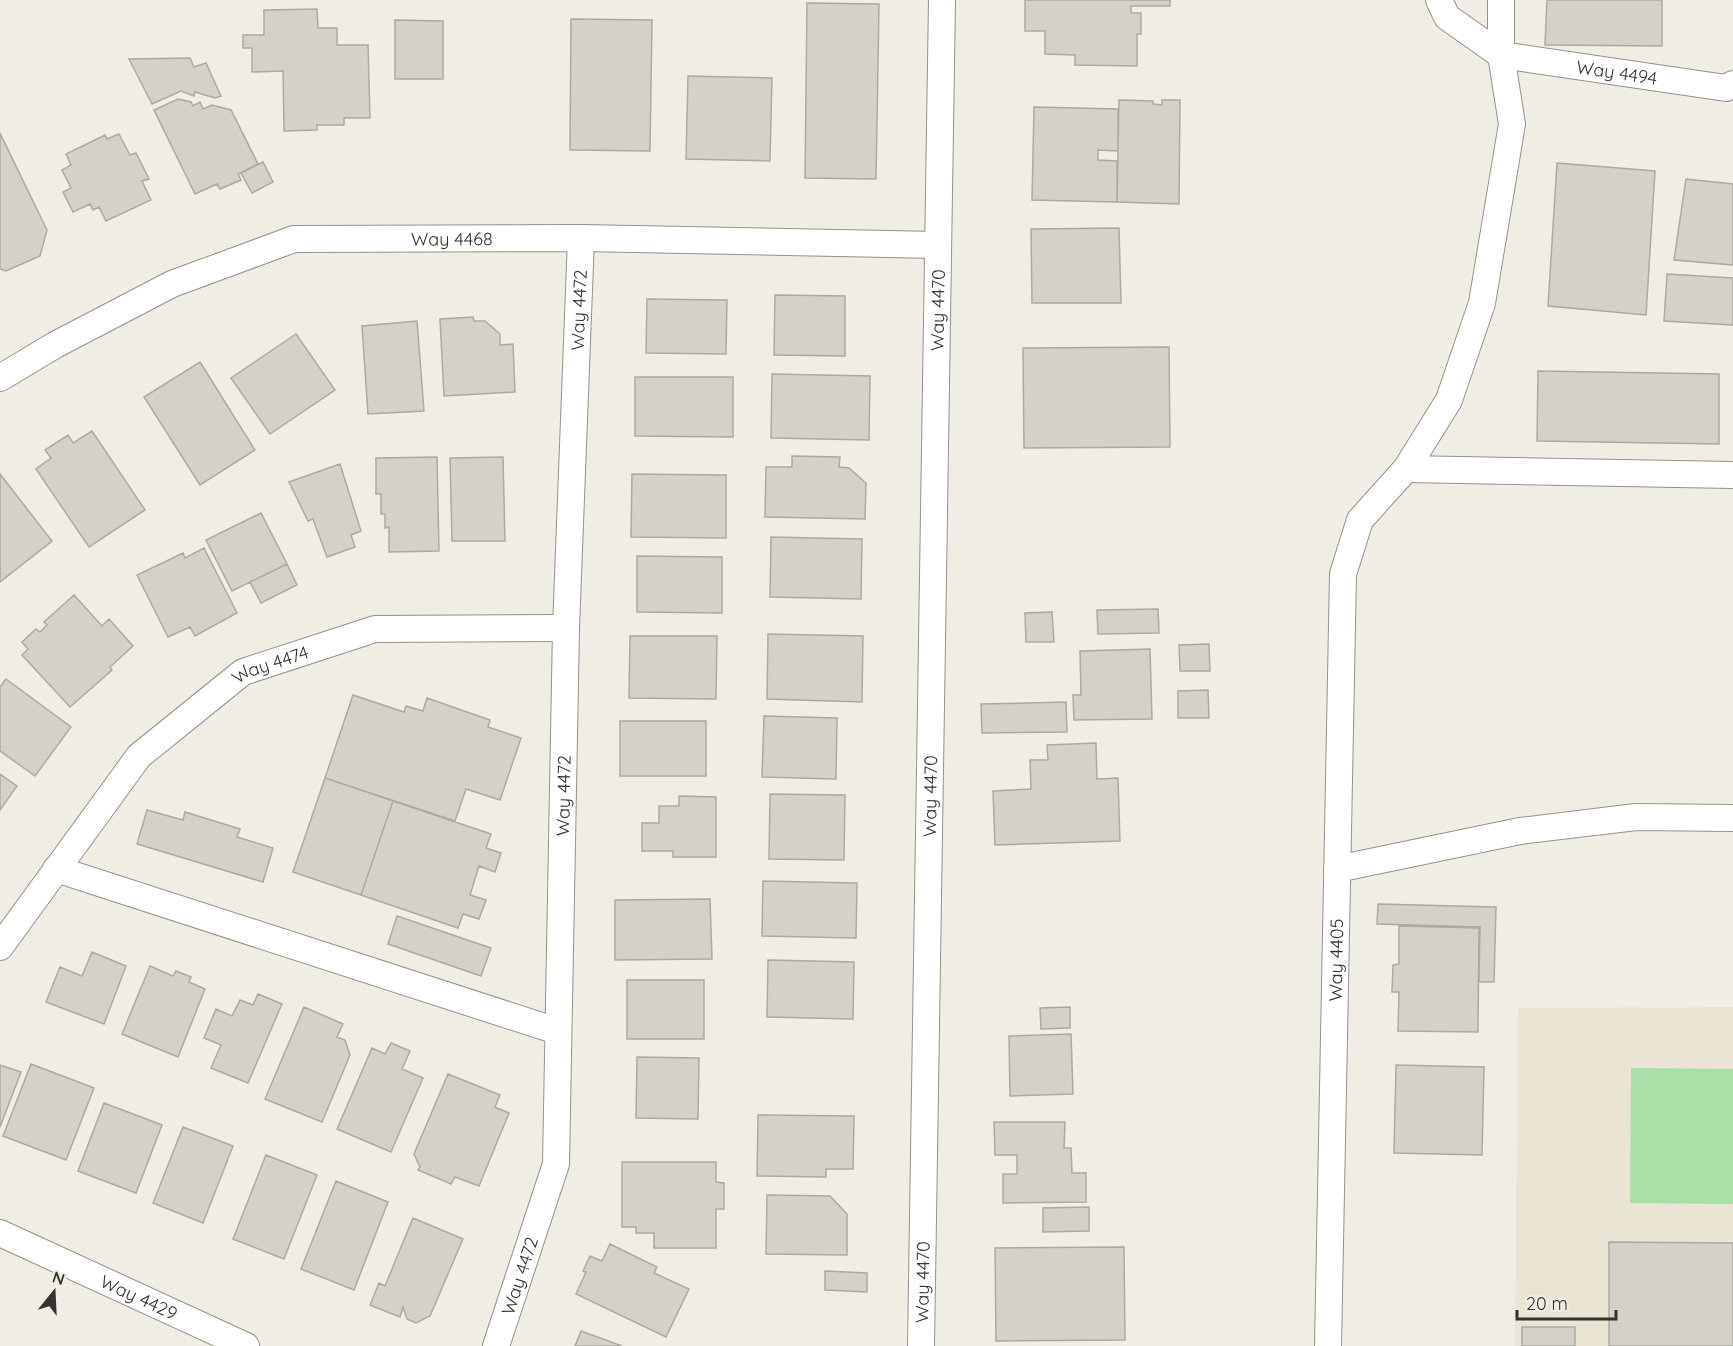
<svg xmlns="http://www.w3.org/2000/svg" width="1733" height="1346" font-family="Quicksand,sans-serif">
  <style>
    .built { fill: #e9e4d3 }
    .green { fill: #a9e0a8 }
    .building { fill: #d4d1c8; stroke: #acaaa1; stroke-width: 1.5 }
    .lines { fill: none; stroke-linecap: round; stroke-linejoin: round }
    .street-casing { stroke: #95928a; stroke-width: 28 }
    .street { stroke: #fff; stroke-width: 26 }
    .labels { text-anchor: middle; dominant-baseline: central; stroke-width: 4.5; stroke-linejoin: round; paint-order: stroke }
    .street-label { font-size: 18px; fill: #34332f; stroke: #f0ede4 }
  </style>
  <rect width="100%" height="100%" fill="#f0ede4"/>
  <!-- built -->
  <path class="built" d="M1733,1007V1346H1515L1518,1008Z"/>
  <!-- green -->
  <path class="green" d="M1631,1068L1733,1069V1204L1630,1203Z"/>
  <!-- building -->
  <path class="building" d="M1025,0H1170V6H1131V13H1141V34H1137V66L1075,65V55L1045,54V31H1025Z
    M1547,0H1662V46L1545,45Z
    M807,3L879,4L876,179L805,178Z
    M317,9L318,28H337V45H368L370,118H344V125H317V130L284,131L283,71L252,72V48H243V35H264V10Z
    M571,19L652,20L650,151L570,150Z
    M395,20L443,21V79H395Z
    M190,58L194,67L206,63L221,96L215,98L195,92L194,96L181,91L152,104L129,59Z
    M688,76L772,78L770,161L686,159Z
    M178,99L191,102L193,106L200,102L203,109L212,105L231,110L258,164L238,174L241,180L220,189L217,184L195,194L154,110Z
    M1119,100L1153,101V104L1162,105V100H1180L1179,204L1117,202Z
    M1034,107L1118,109V151L1098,150V160L1117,161V202L1032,200Z
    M0,133L47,230L40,256L6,271L0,269Z
    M119,134L130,155L136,153L149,179L142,181L151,200L106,221L99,207L93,210L90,204L73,212L63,192L71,188L62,170L71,165L66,154L105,135L107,139Z
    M263,162L273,182L252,193L241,173Z
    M1557,163L1655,171L1646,315L1548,306Z
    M1686,179L1733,184V265L1674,260Z
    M1119,228L1121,303H1032L1031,229Z
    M1667,274L1733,278V325L1664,321Z
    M775,295L845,296V356L774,355Z
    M647,299L727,300L726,354L646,353Z
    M473,317L474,321H485L500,334V345L513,344L515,392L444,396L440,319Z
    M417,321L424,411L368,414L362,326Z
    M296,334L335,390L270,434L231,378Z
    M1169,347L1170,447L1024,448L1023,348Z
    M200,362L255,450L200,485L144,397Z
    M1538,371L1719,374V444L1537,441Z
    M772,374L870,376L869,440L771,438Z
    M635,377H733V437L635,436Z
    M92,431L145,510L89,547L36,469L51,458L45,450L68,435L73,443Z
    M792,456L840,457L839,467L849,468L866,483L865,519L765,517L766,467H792Z
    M437,457L439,551L389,552V527L385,528V514H381V494H376V458Z
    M503,457L505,541H452L450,458Z
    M340,464L361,531L351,535L355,547L327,557L313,519L308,521L289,482Z
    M0,474L52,541L0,582Z
    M632,474L726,475V538L631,537Z
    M261,513L287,564L232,591L206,540Z
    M771,537L862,539L861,599L770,597Z
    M204,548L237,613L195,636L190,627L168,637L137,575L183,553L185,558Z
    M637,556L722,557V613L637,612Z
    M287,564L297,585L261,603L250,582Z
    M74,595L102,626L109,619L133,646L110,667L112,670L70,707L22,655L28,649L22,642L36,629L40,632L47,625L44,622Z
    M1158,609L1159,633L1098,634L1097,610Z
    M1052,612L1054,642H1026L1025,613Z
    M768,634L863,636L862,702L767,699Z
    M630,636H717L716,699L629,698Z
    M1209,644L1210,671H1180L1179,645Z
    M1150,649L1152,719L1074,720L1073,695H1081L1080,651Z
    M6,679L71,727L35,776L0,751V687Z
    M1208,690L1209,718H1178V691Z
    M353,695L404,712L406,706L423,711L427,698L490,720L488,727L521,738L500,800L466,789L455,821L325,778Z
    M1066,702L1067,732L982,733L981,704Z
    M764,716L837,718L836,779L762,777Z
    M620,721H706V776H620Z
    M1096,743L1097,779L1118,778L1120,841L995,845L993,791L1031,789L1030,760H1048L1047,745Z
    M0,774L17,786L0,810Z
    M325,778L393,801L361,895L293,872Z
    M770,794L845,795L844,860L769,859Z
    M679,796L716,797V857H673V851H642V823H659V806H679Z
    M393,801L491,834L486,848L501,853L495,872L479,866L470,895L486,900L479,919L463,914L458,928L361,895Z
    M147,810L183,820L185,812L240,829L237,837L273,848L263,882L137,844Z
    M763,881L857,883L856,938L762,936Z
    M710,899L712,959L615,960V900Z
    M1378,904L1496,907L1494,982H1479L1480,927L1377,924Z
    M397,916L491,948L481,976L388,944Z
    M1399,926L1479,928L1478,1032L1398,1031L1399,992H1392L1393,965L1399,964Z
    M92,952L126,966L104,1024L46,1002L60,967L82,976Z
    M768,960L854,962L853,1019L767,1017Z
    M150,966L173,976L176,971L191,977L189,982L205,989L178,1057L122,1034Z
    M627,980H704V1039H627Z
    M258,994L282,1004L248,1083L211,1068L221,1045L204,1038L216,1009L232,1016L240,1000L253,1005Z
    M304,1007L343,1024L337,1037L345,1040L350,1055L322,1122L265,1099Z
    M1070,1007V1028L1041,1029L1040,1008Z
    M1071,1034L1073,1094L1010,1096L1009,1036Z
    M391,1043L410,1051L402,1069L423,1078L391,1152L337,1129L372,1048L385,1054Z
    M637,1057L699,1058L698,1119L636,1118Z
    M31,1064L94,1088L66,1160L3,1136Z
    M0,1065L21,1072L0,1127Z
    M1396,1065L1484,1067L1482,1155L1394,1153Z
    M448,1074L500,1095L495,1107L509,1113L479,1186L455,1177L451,1184L418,1170L420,1167L414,1154Z
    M104,1103L162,1125L136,1193L78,1171Z
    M758,1115L854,1116L853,1169H826V1177L757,1176Z
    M994,1122H1065L1064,1148H1071L1072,1173H1086V1202L1003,1203V1174H1017V1155H995Z
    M183,1127L233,1146L203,1223L153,1203Z
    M266,1155L317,1175L284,1259L233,1239Z
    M622,1162H716V1182L724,1183V1209H716V1248H654V1233H636V1227H622Z
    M336,1181L388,1202L354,1290L301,1269Z
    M767,1195L830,1196L847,1214V1255L766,1254Z
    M1089,1207V1231L1043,1232V1208Z
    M413,1218L463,1239L430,1316L416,1323L407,1319L403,1307L400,1317L370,1305L379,1283L385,1286Z
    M1609,1242L1733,1243V1346H1609Z
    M610,1244L657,1267L654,1273L689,1289L666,1337L576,1294L586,1272L583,1271L590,1256L602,1261Z
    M1124,1247L1125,1340L996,1341L995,1248Z
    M825,1271L867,1273V1292L825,1290Z
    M1522,1327H1575V1346H1522Z
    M581,1331L622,1346H575Z"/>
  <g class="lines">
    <defs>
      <g id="street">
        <path id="s1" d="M1439,0L1447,17L1501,55L1726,88L1733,84"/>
        <path id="s2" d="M0,378L55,345L172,284L294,239L581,238L938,245"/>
        <path d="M1406,469L1733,475"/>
        <path d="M56,869L557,1031"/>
        <path d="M1337,869L1520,831L1636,817L1733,818"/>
        <path id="s3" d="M0,947L139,756L243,672L375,629L566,628"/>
        <path id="s4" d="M0,1233L246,1346"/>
        <path id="s5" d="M496,1346L556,1164L566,628L581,238"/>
        <path id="s6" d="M921,1346L942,0"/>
        <path id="s7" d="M1328,1346L1343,574L1360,520L1406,469L1449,400L1482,303L1512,124L1501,55V0"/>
      </g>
    </defs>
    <!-- street casing -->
    <use href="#street" class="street-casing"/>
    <!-- street -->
    <use href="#street" class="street"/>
  </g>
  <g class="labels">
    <!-- street labels -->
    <g class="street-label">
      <text stroke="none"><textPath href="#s1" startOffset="202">Way 4494</textPath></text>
      <text stroke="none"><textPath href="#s2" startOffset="484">Way 4468</textPath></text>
      <text stroke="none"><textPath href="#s6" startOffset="1036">Way 4470</textPath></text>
      <text stroke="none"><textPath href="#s5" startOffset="1046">Way 4472</textPath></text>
      <text stroke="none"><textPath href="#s3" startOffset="398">Way 4474</textPath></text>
      <text stroke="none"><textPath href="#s6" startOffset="550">Way 4470</textPath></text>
      <text stroke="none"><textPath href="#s5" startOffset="560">Way 4472</textPath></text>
      <text stroke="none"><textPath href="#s7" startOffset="386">Way 4405</textPath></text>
      <text stroke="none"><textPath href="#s5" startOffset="74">Way 4472</textPath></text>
      <text stroke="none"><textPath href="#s6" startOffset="64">Way 4470</textPath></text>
      <text stroke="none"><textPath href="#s4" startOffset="153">Way 4429</textPath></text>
    </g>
  </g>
  <!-- north arrow -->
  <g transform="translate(54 1292) rotate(18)" stroke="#f0ede4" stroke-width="4.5" paint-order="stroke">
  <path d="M0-4.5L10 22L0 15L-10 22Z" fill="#34332f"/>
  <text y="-9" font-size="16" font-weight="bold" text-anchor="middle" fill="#34332f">N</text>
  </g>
  <!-- scale -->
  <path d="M1517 1310v9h99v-9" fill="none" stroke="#34332f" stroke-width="3"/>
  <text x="1526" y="1310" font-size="18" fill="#34332f" stroke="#f0ede4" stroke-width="4.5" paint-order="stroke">20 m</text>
</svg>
